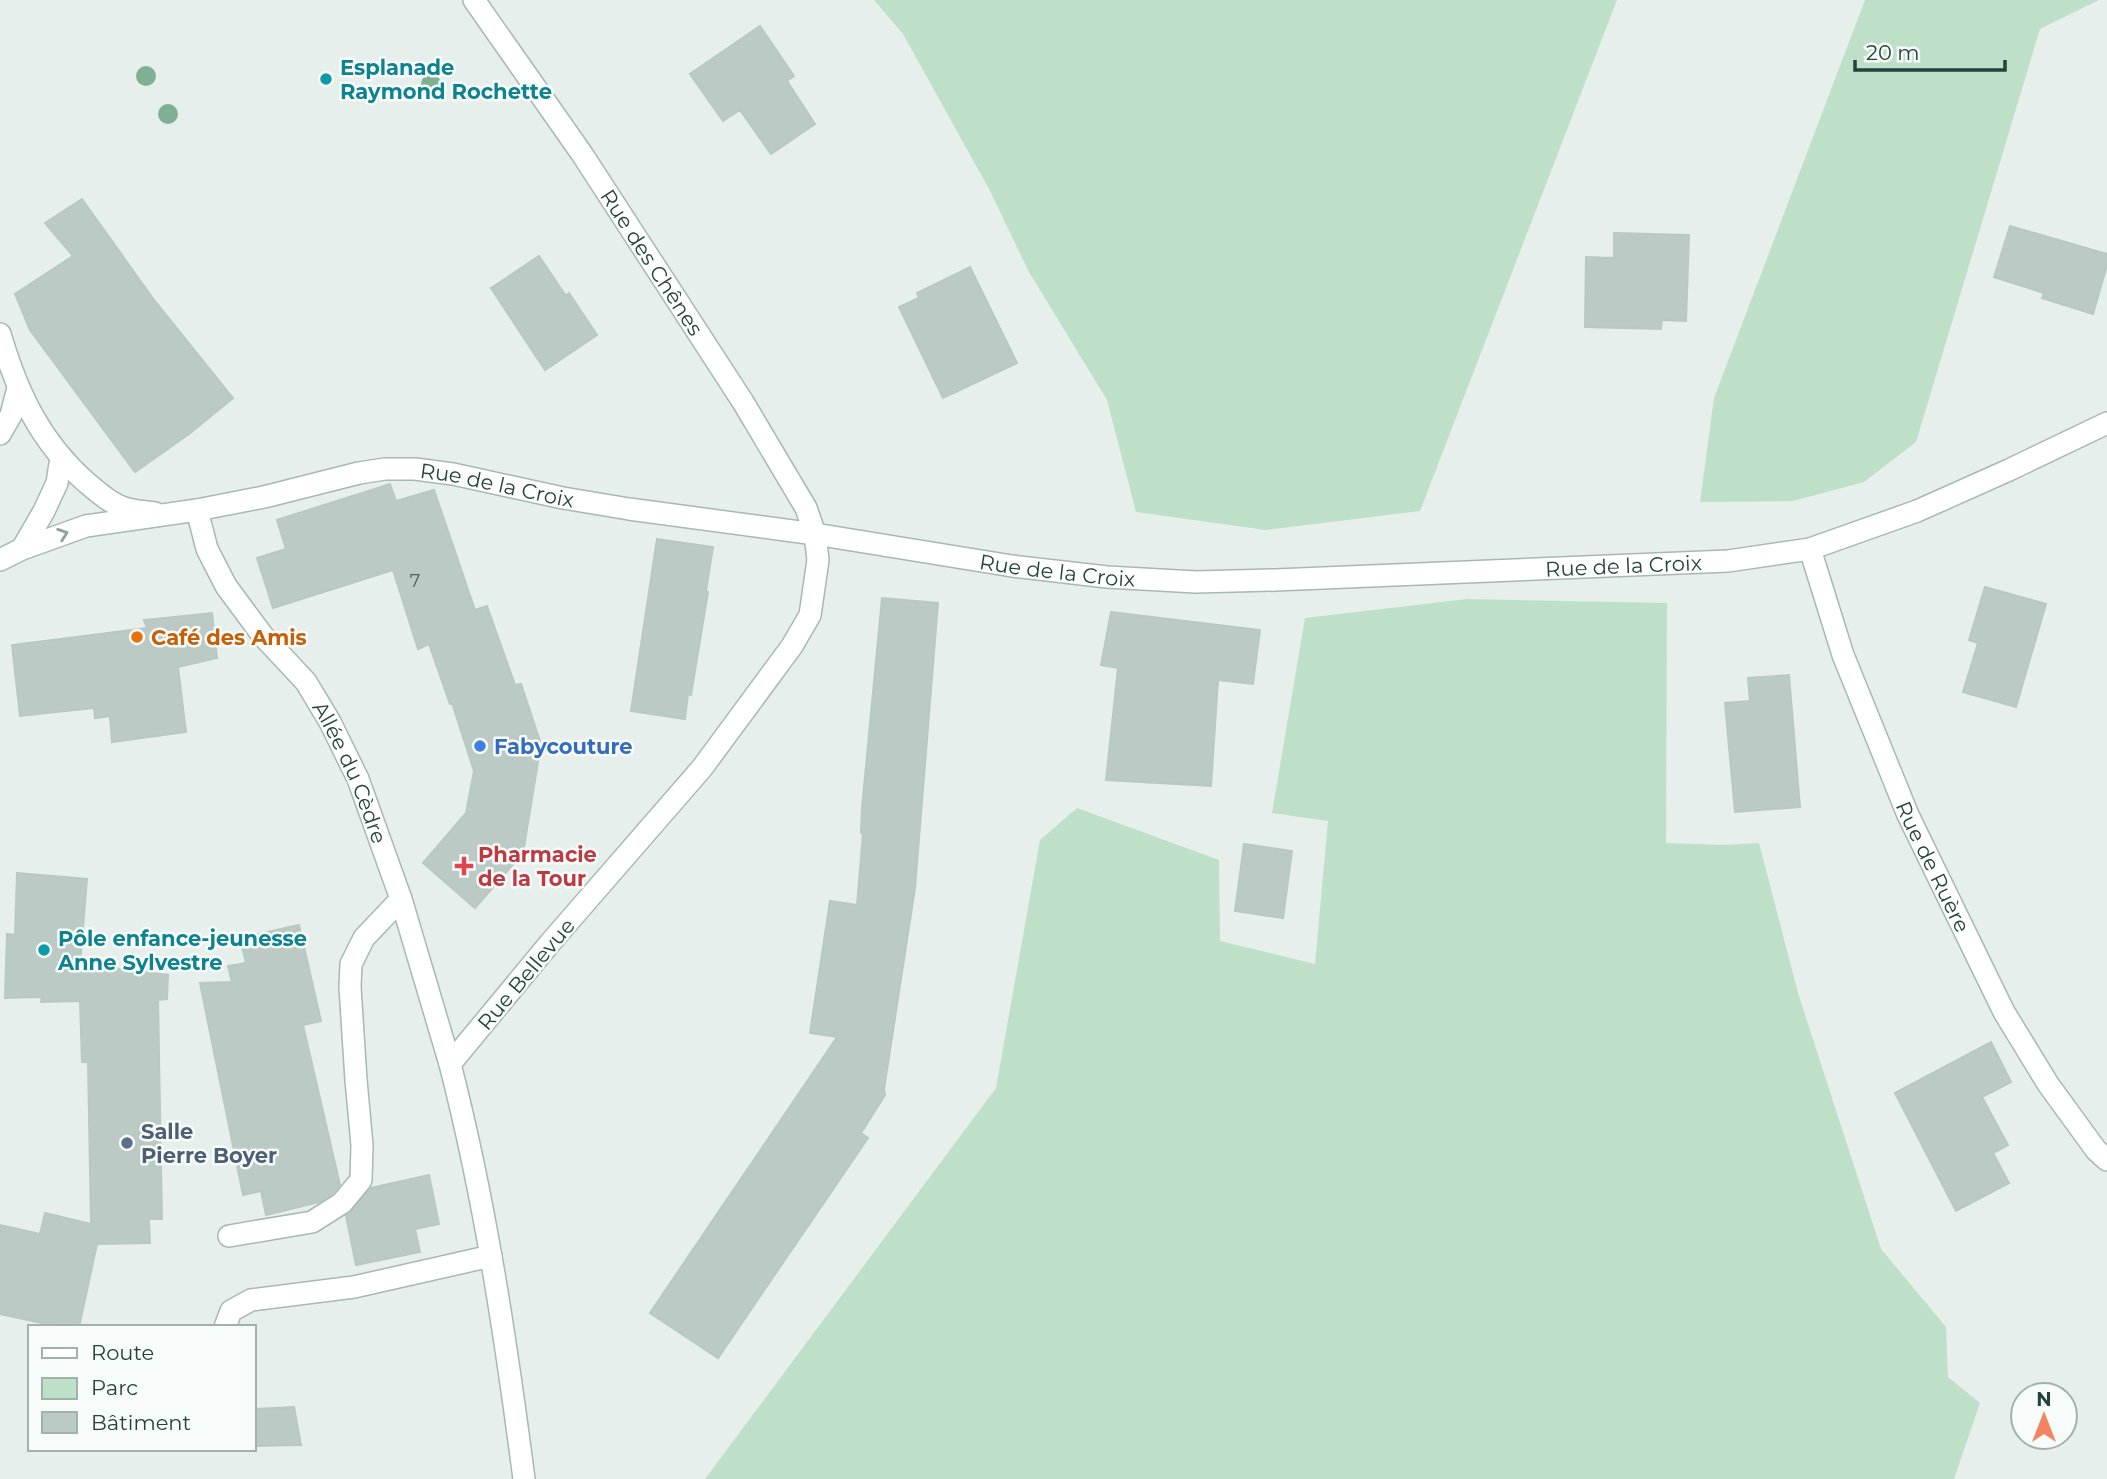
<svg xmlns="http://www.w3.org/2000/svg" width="2107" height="1479" font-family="Montserrat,sans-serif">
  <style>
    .green { fill: #bfe0c8 }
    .building { fill: #bbcac4; stroke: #b8c9c2; stroke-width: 2 }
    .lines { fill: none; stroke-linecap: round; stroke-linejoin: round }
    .service-casing { stroke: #a8b8b2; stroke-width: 24 }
    .minor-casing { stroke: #a8b8b2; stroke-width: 24 }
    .tertiary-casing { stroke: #a8b8b2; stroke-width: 24 }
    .service { stroke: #fff; stroke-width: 21 }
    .minor { stroke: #fff; stroke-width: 21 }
    .tertiary { stroke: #fff; stroke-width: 21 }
    .tree { fill: #80af93 }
    .oneway { stroke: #92a09c }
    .culture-dot { fill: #0f9aa8; stroke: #f7fbf9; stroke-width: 2.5 }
    .food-dot { fill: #e8710a; stroke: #f7fbf9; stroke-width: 2.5 }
    .shop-dot { fill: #3f7fe0; stroke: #f7fbf9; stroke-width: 2.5 }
    .health-dot { fill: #e0444e; stroke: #f7fbf9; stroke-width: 2.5 }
    .service-dot { fill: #5c6f8a; stroke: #f7fbf9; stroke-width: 2.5 }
    .labels { text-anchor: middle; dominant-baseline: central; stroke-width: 5; stroke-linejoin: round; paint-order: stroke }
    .number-label { font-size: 18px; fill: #4a645c }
    .culture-label { font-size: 21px; font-weight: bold; fill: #0d838f; stroke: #f7fbf9; text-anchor: start }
    .street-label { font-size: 21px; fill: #24423a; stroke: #f7fbf9 }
    .food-label { font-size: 21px; font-weight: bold; fill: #c56008; stroke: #f7fbf9; text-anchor: start }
    .shop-label { font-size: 21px; font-weight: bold; fill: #366cbe; stroke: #f7fbf9; text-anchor: start }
    .health-label { font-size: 21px; font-weight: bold; fill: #be3a42; stroke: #f7fbf9; text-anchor: start }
    .service-label { font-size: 21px; font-weight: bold; fill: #4e5e75; stroke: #f7fbf9; text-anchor: start }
  </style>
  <rect width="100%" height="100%" fill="#e6efeb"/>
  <!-- green -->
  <path class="green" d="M874,0H1617L1420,511L1266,530L1136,512L1107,400L1029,272L989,189L903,34Z
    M1865,0H2099L2040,29L1916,442L1864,482L1793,501L1700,502L1714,398Z
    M1467,599L1667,603L1666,843L1724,845L1759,843L1798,993L1881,1249L1946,1327L1948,1377L1980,1403L1954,1479H705L996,1088L1040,840L1077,808L1219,860L1220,941L1315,964L1328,821L1272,813L1305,618Z"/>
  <!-- building -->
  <path class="building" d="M760,26L794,76L787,81L815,124L771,154L740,110L723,121L690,74Z
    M82,199L154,300L233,398L189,434L135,472L30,330L15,294L73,256L45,223Z
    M2010,226L2107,254V265L2093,314L2042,298L2044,293L1994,277Z
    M1614,233L1689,235L1686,321L1662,320L1661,329L1585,327L1586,257L1614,258Z
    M539,256L566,296L569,293L597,335L545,370L491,288Z
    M970,267L1017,363L943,398L899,307L919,298L917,293Z
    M390,484L396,501L434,490L475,610L487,606L515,685L521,684L541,744L523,853L475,908L423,863L466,813L474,771L452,703L450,704L429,644L418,649L393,570L273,608L257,558L286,549L277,520Z
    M657,539L713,547L706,591L708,592L691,695L688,694L685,719L631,711Z
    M1985,587L2046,604L2016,707L1963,692L1978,643L1969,640Z
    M882,598L938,603L915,888L884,1089L885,1095L861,1133L868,1138L718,1358L650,1313L837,1037L810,1033L830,901L857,905L863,834L861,833L862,808Z
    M1111,612L1260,630L1253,684L1218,680L1211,786L1106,780L1118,668L1101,665Z
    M212,613L217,658L178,667L186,732L112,742L110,716L95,718L94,708L20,716L12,645L147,628L144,620Z
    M1789,675L1800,807L1735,812L1725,703L1750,701L1748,678Z
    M1244,844L1292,851L1283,918L1235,911Z
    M17,873L87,879L80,964L168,975L167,999L158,1000L162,1219H149L150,1243L97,1244L79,1327H60L0,1314V1225L40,1234L45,1213L91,1224L88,1062H82L80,1001L41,1002L42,997L5,998L7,934L15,935Z
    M299,925L321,1021L303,1025L340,1185L333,1193L319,1202L266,1215L261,1191L243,1195L200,983L232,982L228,966L246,963L240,938Z
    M1991,1042L2011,1082L1982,1097L2008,1145L1993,1153L2009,1183L1956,1211L1895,1093Z
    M429,1175L439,1224L415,1229L420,1252L356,1265L346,1216L371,1188Z
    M294,1407L301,1445L254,1446V1409Z"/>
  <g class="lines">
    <defs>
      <path id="service" d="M229,1236L312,1222L342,1203L361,1180L362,1145L356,1080L350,987L351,964L364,938L401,899
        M225,1327L231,1311L251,1300L354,1287L491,1256"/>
      <g id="minor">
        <path id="s1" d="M474,0L582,154L743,402L806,508L815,534L818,560L810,615L792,646L702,768L550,943L450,1064C485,1200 506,1340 524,1479"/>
        <path d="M0,334C17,392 40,442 87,483C99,493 112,505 128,509C137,511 146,512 155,513"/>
        <path d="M0,434L11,415L18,388"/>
        <path id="s2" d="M197,510L207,549L226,586L263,636L306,682L330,722L358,779L401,899L450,1064"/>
        <path d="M22,549L44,511L57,483L61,457"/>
        <path id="s3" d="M1810,549L1843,655L1908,815L2004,1012L2048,1084L2096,1150L2107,1160"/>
      </g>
      <g id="tertiary">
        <path id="s4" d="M0,560L22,549L86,526L197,510L264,497L359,473L385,469H415L453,474L563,498L629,509L815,534L1012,566L1107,577L1196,582L1275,580L1728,561L1810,549L1917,511L2009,470L2107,423"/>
      </g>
    </defs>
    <!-- service casing -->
    <use href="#service" class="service-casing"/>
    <!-- minor casing -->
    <use href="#minor" class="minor-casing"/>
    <!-- tertiary casing -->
    <use href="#tertiary" class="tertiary-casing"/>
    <!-- service -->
    <use href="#service" class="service"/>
    <!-- minor -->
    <use href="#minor" class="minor"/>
    <!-- tertiary -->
    <use href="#tertiary" class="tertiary"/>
  </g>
  <!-- trees -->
  <g class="tree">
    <circle cx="146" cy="76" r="10"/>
    <circle cx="431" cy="84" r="10"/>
    <circle cx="168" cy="114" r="10"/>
  </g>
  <!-- one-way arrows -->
  <defs><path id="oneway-chevron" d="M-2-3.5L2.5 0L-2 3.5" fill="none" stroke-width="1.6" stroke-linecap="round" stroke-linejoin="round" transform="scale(1.75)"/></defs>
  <use class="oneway" href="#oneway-chevron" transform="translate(63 534) rotate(-19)"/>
  <!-- markers -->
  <g class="culture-dot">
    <circle cx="326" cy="79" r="7"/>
    <circle cx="44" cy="950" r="7"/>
  </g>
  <circle class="food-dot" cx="137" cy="637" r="7"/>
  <circle class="shop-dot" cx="480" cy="746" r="7"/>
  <path class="health-dot" d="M460.5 855.5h7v7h7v7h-7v7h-7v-7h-7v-7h7z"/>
  <circle class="service-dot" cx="127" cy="1143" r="7"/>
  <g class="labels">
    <!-- number labels -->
    <g class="number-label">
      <text x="415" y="581">7</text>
    </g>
    <!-- culture labels -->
    <g class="culture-label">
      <text x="340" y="67">Esplanade<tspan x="340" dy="24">Raymond Rochette</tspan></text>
      <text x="58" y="938">Pôle enfance-jeunesse<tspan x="58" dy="24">Anne Sylvestre</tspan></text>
    </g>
    <!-- street labels -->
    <g class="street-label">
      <text stroke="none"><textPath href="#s1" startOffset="317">Rue des Chênes</textPath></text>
      <text stroke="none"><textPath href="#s4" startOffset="511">Rue de la Croix</textPath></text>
      <text stroke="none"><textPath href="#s4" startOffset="1645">Rue de la Croix</textPath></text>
      <text stroke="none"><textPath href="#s4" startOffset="1078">Rue de la Croix</textPath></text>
      <text stroke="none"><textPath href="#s2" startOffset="308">Allée du Cèdre</textPath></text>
      <text stroke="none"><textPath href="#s3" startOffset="341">Rue de Ruère</textPath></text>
      <text transform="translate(526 974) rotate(-50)">Rue Bellevue</text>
    </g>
    <!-- food labels -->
    <g class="food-label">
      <text x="151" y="637">Café des Amis</text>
    </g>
    <!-- shop labels -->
    <g class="shop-label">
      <text x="494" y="746">Fabycouture</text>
    </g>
    <!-- health labels -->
    <g class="health-label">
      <text x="478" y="854">Pharmacie<tspan x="478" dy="24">de la Tour</tspan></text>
    </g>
    <!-- service labels -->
    <g class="service-label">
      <text x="141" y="1131">Salle<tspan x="141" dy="24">Pierre Boyer</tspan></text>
    </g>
  </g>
  <!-- legend -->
  <rect x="28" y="1325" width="228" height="126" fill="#f7fbf9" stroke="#a3b1ad" stroke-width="2"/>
  <rect x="42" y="1348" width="35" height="10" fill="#ffffff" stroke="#a3b1ad" stroke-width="2"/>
  <text x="91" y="1360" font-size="21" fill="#24423a">Route</text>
  <rect x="42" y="1378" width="35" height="21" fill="#bfe0c8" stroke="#a3b1ad" stroke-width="2"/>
  <text x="91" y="1395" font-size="21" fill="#24423a">Parc</text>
  <rect x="42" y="1412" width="35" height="21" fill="#bbcac4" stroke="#a3b1ad" stroke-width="2"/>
  <text x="91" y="1430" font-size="21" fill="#24423a">Bâtiment</text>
  <!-- north arrow -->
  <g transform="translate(2044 1416)"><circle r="33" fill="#f7fbf9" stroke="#a3b1ad" stroke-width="2"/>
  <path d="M0-5L12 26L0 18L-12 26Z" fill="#f4845f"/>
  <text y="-10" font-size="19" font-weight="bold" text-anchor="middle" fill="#24423a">N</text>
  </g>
  <!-- scale -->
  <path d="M1855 60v10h150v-10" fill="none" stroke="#24423a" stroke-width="3.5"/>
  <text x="1866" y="60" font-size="21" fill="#24423a" stroke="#f7fbf9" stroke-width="5" paint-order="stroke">20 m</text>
</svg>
